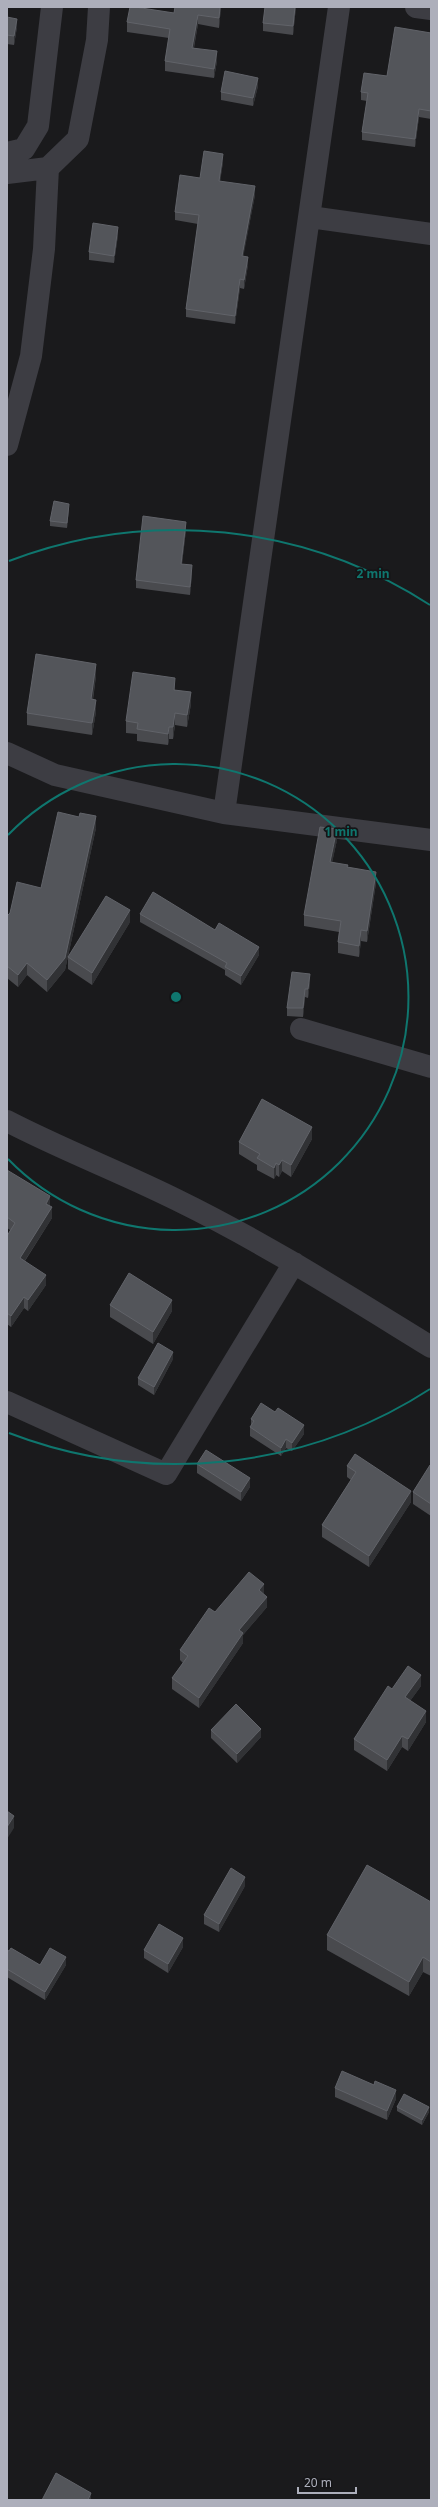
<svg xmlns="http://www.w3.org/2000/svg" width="438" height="2507" font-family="'Noto Sans',sans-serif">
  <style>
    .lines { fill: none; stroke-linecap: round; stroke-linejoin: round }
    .minor { stroke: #3d3d43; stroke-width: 22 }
    .wall { fill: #494a4e }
    .shaded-wall { fill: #313235 }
    .building { fill: #53555a; stroke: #616369 }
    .ring { fill: none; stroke: #0f766e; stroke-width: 2 }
    .centre { fill: #0f766e; stroke: #151517; stroke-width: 2 }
    .ring-label { font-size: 12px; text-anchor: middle; font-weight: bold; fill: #0f766e; stroke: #151517; stroke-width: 3.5; stroke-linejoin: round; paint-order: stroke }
  </style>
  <rect width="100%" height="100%" fill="#1a1a1c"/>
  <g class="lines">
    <!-- minor -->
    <path class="minor" d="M416,7L431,9
      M7,153L24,149L38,126L52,7
      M7,173L48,168L78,139L97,40L99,7
      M310,217L431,234
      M7,445L31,356L44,249L48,168
      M7,753L55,775L224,813L431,840
      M224,813L339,7
      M301,1029L431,1067
      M7,1121C63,1150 121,1172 177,1200C265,1243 348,1296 431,1347
      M7,1402L166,1474L294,1263"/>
  </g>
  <!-- wall -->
  <path class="wall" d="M221,7L219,28L198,24L194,48L217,61L214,78L165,71V61L169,38L127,32V22Z
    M296,7L293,35L263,31V23Z
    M7,17L17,27L14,45L7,44Z
    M431,33V119L419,117L415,147L362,140V132L367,101L361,100V92L387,76Z
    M258,86L253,106L221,100V92Z
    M223,162L220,181L255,195L243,256L248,265L244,289L240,288L235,324L186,317V309L198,224L175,220V212L200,178Z
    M118,235L114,263L89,260V252Z
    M69,508L67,528L50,526V521Z
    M186,530L182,564L192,574L190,595L136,588V580Z
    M96,676L93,700L96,712L92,735L27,725V713Z
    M175,690L191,704L187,727L175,725L173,739H169L168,745L137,741V734L126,733V721Z
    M96,828L65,970L47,992L27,975L18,987L7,978V916L41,888Z
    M337,840L332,862L348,867L376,883L367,942L361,941L359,957L338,953V942L339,932L304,926V915Z
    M140,914L259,955L241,985L225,975V970L140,922Z
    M130,922L92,985L68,969V957Z
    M310,982L308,998L305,997L303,1017L287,1016V1008Z
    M312,1139L291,1177L282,1171L279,1177L276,1175L274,1179L257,1170V1165L239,1154V1142Z
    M7,1170L50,1207L52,1218L25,1261L46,1285L28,1311L24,1308L11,1327L7,1324V1236L10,1230L7,1228Z
    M110,1305L172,1311L153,1344L110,1317Z
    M173,1359L154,1395L138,1385V1378Z
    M251,1419L304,1434L292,1451L286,1448L281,1456L250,1436V1427L251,1426Z
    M197,1464L250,1487L241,1501L197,1473Z
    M347,1466L411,1502L369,1567L322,1537V1525L351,1480L347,1477Z
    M431,1466V1516L413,1504V1492Z
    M264,1594L267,1607L243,1635V1643L199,1708L172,1689V1678L183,1663L180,1660V1650L215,1612Z
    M421,1686L410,1701L426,1722L408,1751L402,1747L387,1771L354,1750V1739L392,1689Z
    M211,1730L261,1737L237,1763L211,1738Z
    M245,1886L219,1932L204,1924V1915Z
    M431,1902V1976L423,1972L409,1996L327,1950V1935Z
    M183,1947L168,1973L144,1958V1950Z
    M7,1950L40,1965H66L45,2000L7,1977Z
    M335,2088L396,2099L387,2120L335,2097Z
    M397,2107L429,2112L422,2125L397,2111Z"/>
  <!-- shaded-wall -->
  <path class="shaded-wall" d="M220,7H221L219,28V18Z
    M295,7H296L293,35V26Z
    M198,15V24L192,57V48Z
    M17,19V27L14,45V36Z
    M217,51V61L214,78V69Z
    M258,78V86L253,106V98Z
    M419,109V117L415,147V139Z
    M223,154V162L219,190V181Z
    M255,186V195L242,264V256Z
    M118,227V235L114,263V256Z
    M248,257V265L244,289V280Z
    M240,279V288L235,324V316Z
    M69,504V508L67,528V523Z
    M186,522V530L181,572V564Z
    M192,565V574L190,595V587Z
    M96,664V676L91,711V699Z
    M175,678V690L174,702V690Z
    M191,692V704L187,727V715Z
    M96,700V712L92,735V723Z
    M175,713V725L173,739V727Z
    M169,727V739L168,745V734Z
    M96,816V828L65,970L47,992V980Z
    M337,829V840L330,873V862Z
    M376,872V883L367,942V931Z
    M130,910V922L92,985V973Z
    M361,930V941L359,957V946Z
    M259,947V955L241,985V976Z
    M27,963V975L18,987V975Z
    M310,974V982L308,998V989Z
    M305,989V997L303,1017V1008Z
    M312,1127V1139L291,1177V1165Z
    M282,1160V1171L279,1177V1165Z
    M276,1163V1175L274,1179V1168Z
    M50,1196V1207L46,1204Z
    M52,1207V1218L20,1268V1258Z
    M46,1275V1285L28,1311V1300Z
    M24,1297V1308L11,1327V1316Z
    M172,1300V1311L153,1344V1332Z
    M173,1352V1359L154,1395V1387Z
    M304,1425V1434L292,1451V1443Z
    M286,1439V1448L281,1456V1448Z
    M250,1478V1487L241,1501V1492Z
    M411,1491V1502L369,1567V1556Z
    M264,1584V1594L259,1590Z
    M267,1597V1607L243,1635V1643L199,1708V1698L239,1630Z
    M421,1675V1686L405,1708V1697Z
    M426,1711V1722L408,1751V1739Z
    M261,1729V1737L237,1763V1754Z
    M402,1736V1747L387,1771V1760Z
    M14,1816V1828L7,1839V1827Z
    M245,1877V1886L219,1932V1924Z
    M183,1938V1947L168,1973V1964Z
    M66,1957V1965L45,2000V1992Z
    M423,1957V1972L409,1996V1982Z
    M396,2090V2099L387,2120V2111Z
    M429,2107V2112L422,2125V2120Z
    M91,2493V2500H88Z"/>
  <!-- building -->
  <path class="building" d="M130,7H135L174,13L175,7H220L219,18L198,15L192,48L217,51L214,69L165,61L170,29L127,22Z
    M265,7H295L293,26L263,23Z
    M7,17L17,19L14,36L7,35Z
    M395,27L431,33V111L419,109L415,139L362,132L368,93L361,92L364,73L387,76Z
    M225,71L258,78L253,98L221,92Z
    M204,151L223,154L219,181L255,186L242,256L248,257L244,280L240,279L235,316L186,309L199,215L175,212L180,175L200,178Z
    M93,223L118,227L114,256L89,252Z
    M54,501L69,504L67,523L50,521Z
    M143,516L186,522L181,564L192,565L190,587L136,580Z
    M36,654L96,664L91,699L96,700L92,723L27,713Z
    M133,672L175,678L174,690L191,692L187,715L175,713L173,727H169L168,734L137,729L138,723L126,721Z
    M58,812L79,817L80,813L96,816L65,958L47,980L27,963L18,975L7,966V916L10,913L17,882L41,888Z
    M320,827L337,829L330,862L348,865L347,867L376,872L367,931L361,930L359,946L338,942L341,921L304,915Z
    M153,892L215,930L219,923L259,947L241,976L225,967L227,963L140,914Z
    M106,896L130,910L92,973L68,957Z
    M292,972L310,974L308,989H305L303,1008H287Z
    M262,1099L312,1127L291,1165L282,1160L279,1165L276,1163L274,1168L257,1158L260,1154L239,1142Z
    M7,1170L50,1196L46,1204L52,1207L20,1258L46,1275L28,1300L24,1297L11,1316L7,1313V1236L15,1223L7,1217Z
    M129,1273L172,1300L153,1332L110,1305Z
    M158,1343L173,1352L154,1387L138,1378Z
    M261,1403L275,1412L278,1408L304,1425L292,1443L286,1439L281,1448L250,1427L254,1421L251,1419Z
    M206,1450L250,1478L241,1492L197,1464Z
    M355,1454L411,1491L369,1556L322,1525L356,1472L347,1466Z
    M430,1465L431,1466V1504L413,1492Z
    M249,1572L264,1584L259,1590L267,1597L239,1630L243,1633L199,1698L172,1678L188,1656L180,1650L209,1608L215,1612Z
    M408,1666L421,1675L405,1697L426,1711L408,1739L402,1736L387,1760L354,1739L388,1686L392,1689Z
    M236,1704L261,1729L237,1754L211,1730Z
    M7,1811L14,1816L7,1827Z
    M367,1865L431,1902V1962L423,1957L409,1982L327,1935Z
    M231,1868L245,1877L219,1924L204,1915Z
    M159,1924L183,1938L168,1964L144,1950Z
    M11,1948L40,1965L50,1948L66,1957L45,1992L7,1969V1950L9,1951Z
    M342,2071L374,2085L375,2081L396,2090L387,2111L335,2088Z
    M404,2094L429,2107L422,2120L397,2107Z
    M56,2473L91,2493L88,2500H42Z"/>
  <!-- distance rings -->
  <g class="ring">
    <path d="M8 835A233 233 0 1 1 8 1159"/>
    <path d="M430 1389A467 467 0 0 1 9 1433M9 561A467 467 0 0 1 430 605"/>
  </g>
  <circle cx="176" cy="997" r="6" class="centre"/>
  <g class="ring-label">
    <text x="373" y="578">2 min</text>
    <text x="341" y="836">1 min</text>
  </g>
  <!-- border -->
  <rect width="438" height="2507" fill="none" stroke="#adafbb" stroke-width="16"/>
  <!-- scale -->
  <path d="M298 2487v6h58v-6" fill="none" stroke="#adafbb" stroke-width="2"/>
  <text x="304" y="2487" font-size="12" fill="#adafbb" stroke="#151517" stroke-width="3" paint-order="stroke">20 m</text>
</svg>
